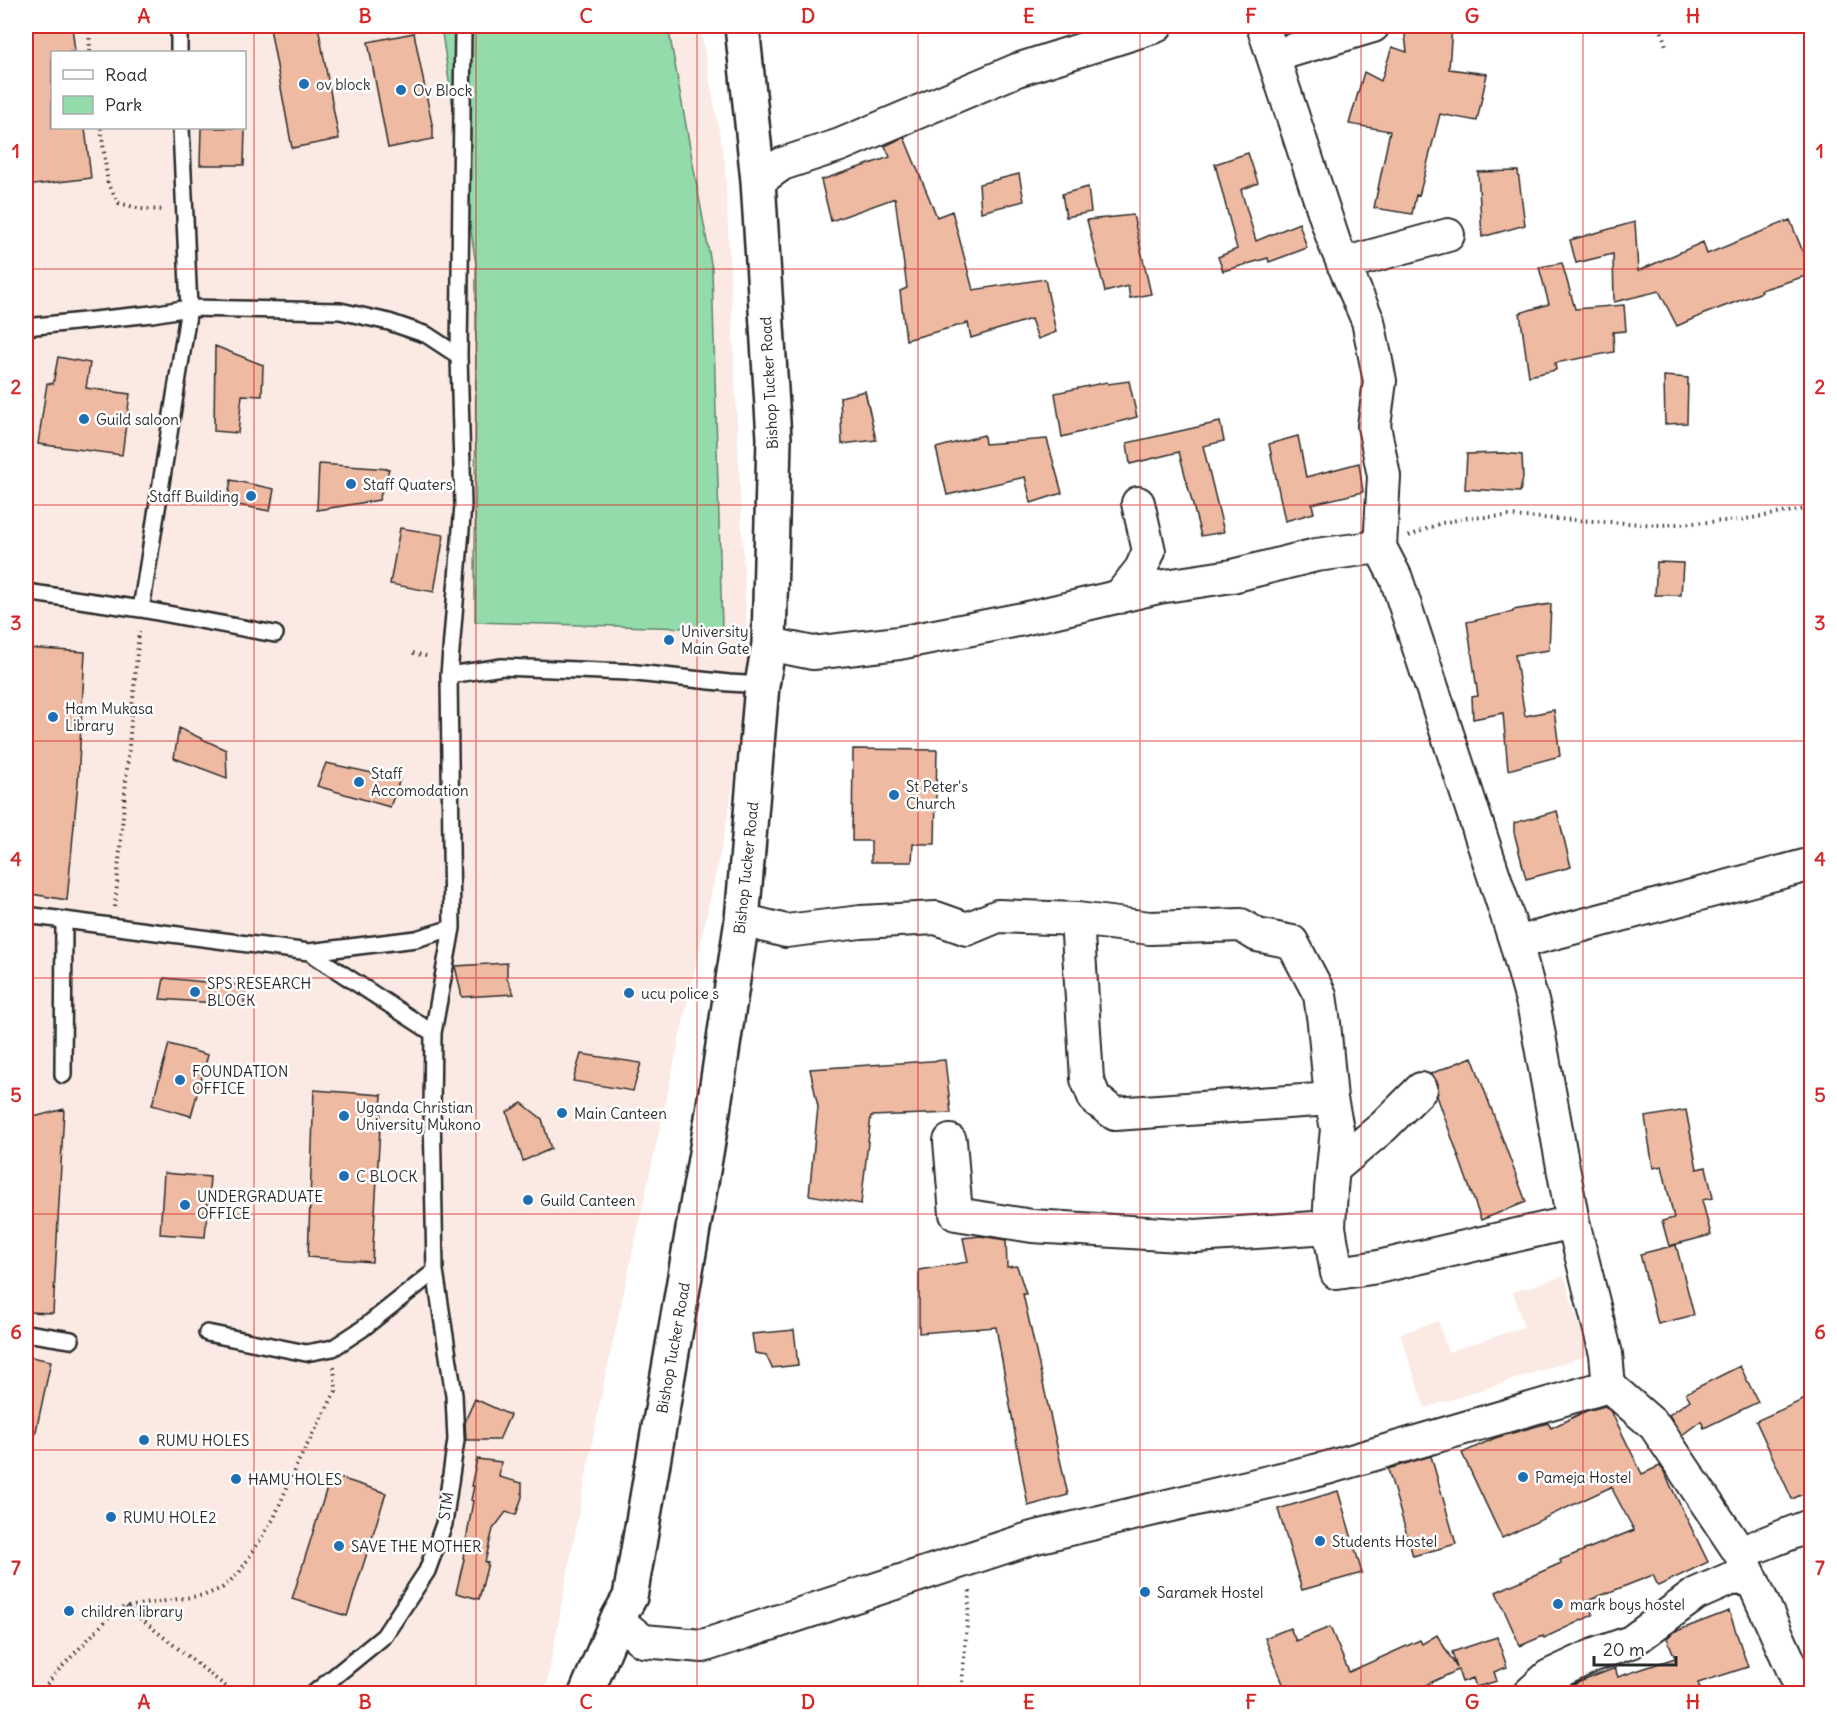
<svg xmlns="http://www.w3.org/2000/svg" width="1837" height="1719" font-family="Delius,sans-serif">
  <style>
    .built { fill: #faeae3; fill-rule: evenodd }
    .green { fill: #93dbaa; stroke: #5f836a; stroke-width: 1.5 }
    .building { fill: #efbaa2; stroke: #2b2b2b; stroke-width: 1.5 }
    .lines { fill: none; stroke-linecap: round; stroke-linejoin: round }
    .service-casing { stroke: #2b2b2b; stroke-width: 20 }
    .minor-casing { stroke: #2b2b2b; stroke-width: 36 }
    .secondary-casing { stroke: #2b2b2b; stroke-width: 38 }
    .path { stroke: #2b2b2b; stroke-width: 4; stroke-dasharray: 1.5 4.5; stroke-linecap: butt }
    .service { stroke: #fff; stroke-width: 15 }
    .minor { stroke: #fff; stroke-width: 32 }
    .secondary { stroke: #fff; stroke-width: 33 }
    .grid { fill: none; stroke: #d62828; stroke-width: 1.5; stroke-opacity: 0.55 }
    .poi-dot { fill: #1f6fb2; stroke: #fff; stroke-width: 2 }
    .labels { text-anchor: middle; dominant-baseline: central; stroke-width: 5; stroke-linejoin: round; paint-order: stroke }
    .poi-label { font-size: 15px; fill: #2b2b2b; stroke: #fff; text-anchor: start }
    .street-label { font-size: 15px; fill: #2b2b2b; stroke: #fff }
    .neatline { fill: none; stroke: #d62828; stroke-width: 2 }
    .grid-label { font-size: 20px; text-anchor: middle; font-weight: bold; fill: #d62828 }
  </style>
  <rect width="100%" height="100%" fill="#fff"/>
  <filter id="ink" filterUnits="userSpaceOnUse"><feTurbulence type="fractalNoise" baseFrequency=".0167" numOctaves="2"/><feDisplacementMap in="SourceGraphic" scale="12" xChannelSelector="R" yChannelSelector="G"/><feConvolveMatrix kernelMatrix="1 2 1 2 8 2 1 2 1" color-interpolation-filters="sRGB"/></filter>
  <g filter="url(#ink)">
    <!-- built -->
    <path class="built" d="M26,26H700L725,163L748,658L747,707L725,831L600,1401L545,1693L26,1694ZM52,52H244V128H52Z
      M1564,1276L1589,1355L1425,1408L1400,1334L1438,1321L1448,1352L1524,1327L1513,1292Z"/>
    <!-- green -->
    <path class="green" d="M413,26H668L712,269L722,629L475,622L476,265L442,33Z"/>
    <!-- building -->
    <path class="building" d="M26,26H72L75,52H52V128H85L91,178L26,186Z
      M282,26H318L339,139L292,148L270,28Z
      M1404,26H1452L1449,69L1487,74L1477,121L1440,114L1419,196L1416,195L1412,214L1374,208L1390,131L1349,124L1364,72L1381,81L1392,47L1407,52Z
      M414,33L433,129V139L388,148L368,42Z
      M201,128H245L244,165H200Z
      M904,137L937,217L952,211L973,290L1045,279L1056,332L1038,339L1031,319L971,338L968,323L906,340L900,291L907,288L895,198L831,221L821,180L890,157L885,146Z
      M1248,153L1258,183L1241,190L1256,241L1299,223L1307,248L1269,262L1268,258L1223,271L1218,257L1237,249L1215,164Z
      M1518,171L1525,225L1482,237L1478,172Z
      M1019,174L1024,201L981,212L979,184Z
      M1088,187L1091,212L1066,217L1062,194Z
      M1133,215L1151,294L1130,298L1128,286L1105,292L1087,220Z
      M1790,220L1812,274L1761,290L1762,292L1704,314L1677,326L1659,291L1614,302L1613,254L1576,263L1570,240L1635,222L1638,271L1703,242L1707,254Z
      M1562,263L1575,309L1624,305L1626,331L1613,332L1614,352L1555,363L1556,370L1529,376L1520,313L1549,304L1539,267Z
      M215,346L263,365L262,396L242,395L238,433L214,431Z
      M58,357L90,363L86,388L130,394L122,455L38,444L47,383L53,384Z
      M1664,376L1688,378L1687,423L1665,424Z
      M1129,381L1137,417L1062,437L1055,393L1107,382L1108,384Z
      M865,391L876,440L842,444L840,397Z
      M1220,422L1224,441L1203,446L1224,532L1201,536L1179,452L1130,464L1127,443Z
      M984,435L985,444L1047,439L1062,493L1031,503L1025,477L947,495L936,448Z
      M1298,436L1306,477L1359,463L1363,492L1312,504L1314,513L1285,521L1269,444Z
      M1503,453L1522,455L1523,478L1520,492L1465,489L1467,454Z
      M319,464L389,469L379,500L317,510Z
      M231,480L274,489L270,511L227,503Z
      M400,528L444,535L434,592L390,584Z
      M1657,562L1683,563L1681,595H1655Z
      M1551,604L1549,650L1515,655L1525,716L1554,710L1560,756L1508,770L1503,713L1473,719L1472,697L1478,696L1467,622L1513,612V610Z
      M26,648L85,652L78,782L67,900L26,893Z
      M179,728L226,750L227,778L174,758Z
      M853,749L937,750L935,844H913L912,862H871V841H852Z
      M326,763L400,779L390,807L317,786Z
      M1557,811L1571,867L1526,879L1514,832V823Z
      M507,963V978L514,994L462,997L455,966Z
      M164,978L246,986L244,1005L160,999Z
      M169,1044L208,1055L191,1116L152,1105Z
      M581,1054L641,1063L633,1091L573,1081Z
      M1472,1057L1526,1202L1481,1220L1437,1096L1438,1084L1434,1077L1430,1074Z
      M945,1060L951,1113L871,1116L861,1204L809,1195L818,1107L810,1069Z
      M314,1090L382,1095L372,1262L308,1257Z
      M522,1103L542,1119L551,1149L523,1161L507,1112Z
      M64,1109L53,1313L26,1312V1119Z
      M1686,1110L1697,1169L1706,1167L1713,1198L1702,1200L1711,1235L1669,1246L1662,1221L1674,1218L1662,1166L1653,1168L1645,1117Z
      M164,1173L210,1177L205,1237L160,1234Z
      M980,1236L1006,1240L1007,1267L1017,1266L1026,1294H1023L1068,1495L1028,1506L996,1327L919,1333V1270L968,1262L963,1238Z
      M1676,1245L1694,1315L1658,1324L1640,1254Z
      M794,1330L798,1365L772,1368L766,1355L755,1353L752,1334Z
      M26,1356L51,1361L35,1436L26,1435Z
      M1740,1366L1758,1402L1704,1428L1701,1421L1682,1435L1669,1415L1690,1400L1686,1393Z
      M475,1399L510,1415L499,1440H466L465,1421Z
      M1805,1399L1812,1414V1490L1792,1499L1756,1421Z
      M1605,1406L1612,1413L1642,1474L1660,1466L1663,1470L1708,1562L1658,1586L1653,1575L1587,1601L1593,1615L1544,1638L1543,1636L1520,1646L1496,1592L1561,1563L1560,1560L1634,1530L1611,1487L1502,1538L1462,1453L1495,1438L1548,1423L1551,1428L1586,1411Z
      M1431,1456L1456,1544L1413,1556L1388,1469Z
      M477,1459L501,1462L499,1477L522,1483V1497L516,1515L506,1512L493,1529L485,1562L488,1563L479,1599L456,1593L464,1559L463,1558L473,1501L471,1500L474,1486H471Z
      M331,1475L386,1493L347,1616L292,1599Z
      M1338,1491L1362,1573L1302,1590L1278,1509Z
      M1729,1611L1748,1667L1698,1683L1702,1694H1556L1577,1683L1615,1668L1618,1677L1675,1658L1667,1638L1674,1632Z
      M1330,1627L1349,1672L1420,1640L1422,1644L1437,1635L1457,1668L1452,1652L1497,1637L1507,1667L1494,1672L1497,1681L1476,1687L1473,1678L1462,1682L1458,1670L1406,1694H1287L1265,1638L1290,1628L1296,1641Z"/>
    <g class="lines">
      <defs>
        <path id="service" d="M179,52V26
          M181,128L189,308L340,311L389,322L427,335L459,356L463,505L449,675L452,928L433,1033L432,1111L435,1271L454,1395L456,1440L444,1524L427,1571L384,1636L313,1694
          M26,327L152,314L189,308L141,609
          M459,356L463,28
          M26,592L141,609L275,634
          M449,675L502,667L627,672L729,683L762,685
          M26,915L309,952L416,939L452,928
          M309,952L433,1033
          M63,1075L64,920
          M26,1333L71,1340
          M207,1333L306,1353L333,1348L362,1329L435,1271"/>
        <path id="minor" d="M1273,56L1373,26
          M758,181L782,164L840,145L1017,70L1156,26
          M1343,264L1448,235
          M1380,547L1396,578L1516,943L1534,1008L1573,1222L1606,1354L1609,1386
          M1119,597L1141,569L1149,551L1138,503
          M769,644L813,653L899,643L1023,619L1159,587L1232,576L1316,555L1380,547L1384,476L1374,426L1380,381L1368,321L1334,242L1263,26
          M1077,919L1087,1079L1095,1099L1115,1114L1331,1099
          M742,920L786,931L861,922L936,918L967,929L998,916L1077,919L1150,928L1241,925L1257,935L1292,942L1320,995L1324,1023L1331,1099L1337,1129L1331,1189L1329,1227L1337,1273L1378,1267L1573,1222
          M1516,943L1812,864
          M950,1141L956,1214L1032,1226L1196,1236L1329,1227
          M1333,1169L1384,1126L1421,1089
          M1740,1553L1812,1525
          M617,1620L643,1641L703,1646L1032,1538L1327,1468L1609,1386L1655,1426L1740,1553L1804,1694
          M1529,1694L1549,1676L1594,1655L1631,1642L1696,1594L1730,1579L1751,1578"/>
        <path id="secondary" d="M586,1694L617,1620L630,1597L712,1118L742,920L762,685L769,644L774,438L758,181L742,26"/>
      </defs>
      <!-- service casing -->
      <use href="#service" class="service-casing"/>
      <!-- minor casing -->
      <use href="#minor" class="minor-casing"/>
      <!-- secondary casing -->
      <use href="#secondary" class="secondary-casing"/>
      <!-- path -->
      <path class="path" d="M89,26L90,52
        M1660,26L1667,49
        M101,128L108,185L119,203L141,209L165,210
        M1409,536L1441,523L1467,518L1508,516L1660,525L1740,520L1812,508
        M413,653L430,657
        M115,907L139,631
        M126,1607L235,1694
        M40,1694L54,1675L116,1610L138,1605L205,1595L222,1588L239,1573L274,1518L297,1464L336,1391L334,1367
        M961,1694L970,1590"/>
      <!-- service -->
      <use href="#service" class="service"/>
      <!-- minor -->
      <use href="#minor" class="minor"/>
      <!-- secondary -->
      <use href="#secondary" class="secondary"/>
    </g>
  </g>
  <!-- grid -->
  <path class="grid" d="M254,26V1694M476,26V1694M697,26V1694M918,26V1694M1140,26V1694M1361,26V1694M1583,26V1694M26,269H1812M26,505H1812M26,741H1812M26,978H1812M26,1214H1812M26,1450H1812"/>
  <!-- markers -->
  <g class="poi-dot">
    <circle cx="304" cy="84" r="6"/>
    <circle cx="401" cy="90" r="6"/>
    <circle cx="84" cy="419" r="6"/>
    <circle cx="351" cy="484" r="6"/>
    <circle cx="251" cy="496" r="6"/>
    <circle cx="669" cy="640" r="6"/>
    <circle cx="53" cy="717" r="6"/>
    <circle cx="359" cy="782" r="6"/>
    <circle cx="894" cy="795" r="6"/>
    <circle cx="195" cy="992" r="6"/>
    <circle cx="629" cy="993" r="6"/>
    <circle cx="180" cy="1080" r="6"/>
    <circle cx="562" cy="1113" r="6"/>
    <circle cx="344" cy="1116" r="6"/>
    <circle cx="344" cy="1176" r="6"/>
    <circle cx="528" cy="1200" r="6"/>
    <circle cx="185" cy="1205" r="6"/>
    <circle cx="144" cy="1440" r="6"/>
    <circle cx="1523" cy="1477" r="6"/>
    <circle cx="236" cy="1479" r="6"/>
    <circle cx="111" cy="1517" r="6"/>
    <circle cx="1320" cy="1541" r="6"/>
    <circle cx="339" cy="1546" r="6"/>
    <circle cx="1145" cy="1592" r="6"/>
    <circle cx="1558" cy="1604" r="6"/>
    <circle cx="69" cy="1611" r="6"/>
  </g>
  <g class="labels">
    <!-- poi labels -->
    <g class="poi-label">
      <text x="316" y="84">ov block</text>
      <text x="413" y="90">Ov Block</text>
      <text x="96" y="419">Guild saloon</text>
      <text x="363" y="484">Staff Quaters</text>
      <text x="239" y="496" text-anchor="end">Staff Building</text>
      <text x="681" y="631">University<tspan x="681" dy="17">Main Gate</tspan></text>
      <text x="65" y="708">Ham Mukasa<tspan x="65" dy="17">Library</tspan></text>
      <text x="371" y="773">Staff<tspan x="371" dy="17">Accomodation</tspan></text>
      <text x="906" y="786">St Peter's<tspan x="906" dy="17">Church</tspan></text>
      <text x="207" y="983">SPS RESEARCH<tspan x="207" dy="17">BLOCK</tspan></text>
      <text x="641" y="993">ucu police s</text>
      <text x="192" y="1071">FOUNDATION<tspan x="192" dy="17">OFFICE</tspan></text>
      <text x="356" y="1107">Uganda Christian<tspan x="356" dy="17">University Mukono</tspan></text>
      <text x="574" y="1113">Main Canteen</text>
      <text x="356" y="1176">C BLOCK</text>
      <text x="197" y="1196">UNDERGRADUATE<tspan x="197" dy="17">OFFICE</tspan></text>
      <text x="540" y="1200">Guild Canteen</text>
      <text x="156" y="1440">RUMU HOLES</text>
      <text x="1535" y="1477">Pameja Hostel</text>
      <text x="248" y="1479">HAMU HOLES</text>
      <text x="123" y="1517">RUMU HOLE2</text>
      <text x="1332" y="1541">Students Hostel</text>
      <text x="351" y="1546">SAVE THE MOTHER</text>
      <text x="1157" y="1592">Saramek Hostel</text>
      <text x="1570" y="1604">mark boys hostel</text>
      <text x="81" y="1611">children library</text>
    </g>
    <!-- street labels -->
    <g class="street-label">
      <text transform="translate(769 383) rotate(-93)">Bishop Tucker Road</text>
      <text transform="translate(746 868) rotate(-84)">Bishop Tucker Road</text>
      <text transform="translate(673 1348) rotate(-80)">Bishop Tucker Road</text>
      <text transform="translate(446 1506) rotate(-81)">STM</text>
    </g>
  </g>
  <!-- margin -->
  <rect width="1837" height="1719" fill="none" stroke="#fff" stroke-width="66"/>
  <!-- legend -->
  <rect x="51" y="51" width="195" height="78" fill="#ffffff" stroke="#aaaaaa" stroke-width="1.5"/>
  <rect x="63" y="70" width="30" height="9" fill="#ffffff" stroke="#aaaaaa" stroke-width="1.5"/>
  <text x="105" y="81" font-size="18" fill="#2b2b2b">Road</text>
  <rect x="63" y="96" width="30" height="18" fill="#93dbaa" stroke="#aaaaaa" stroke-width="1.5"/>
  <text x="105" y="111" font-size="18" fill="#2b2b2b">Park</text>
  <!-- scale -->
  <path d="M1594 1656v9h82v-9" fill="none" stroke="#2b2b2b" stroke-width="3"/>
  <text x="1603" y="1656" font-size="18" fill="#2b2b2b" stroke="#ffffff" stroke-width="4.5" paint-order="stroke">20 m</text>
  <rect x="33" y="33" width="1771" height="1653" class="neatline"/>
  <g class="grid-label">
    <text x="144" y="23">A</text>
    <text x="365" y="23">B</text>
    <text x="586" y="23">C</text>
    <text x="808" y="23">D</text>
    <text x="1029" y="23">E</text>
    <text x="1251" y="23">F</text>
    <text x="1472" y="23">G</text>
    <text x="1693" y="23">H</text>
    <text x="16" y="158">1</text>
    <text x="1820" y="158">1</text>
    <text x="16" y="394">2</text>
    <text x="1820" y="394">2</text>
    <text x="16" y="630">3</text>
    <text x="1820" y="630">3</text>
    <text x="16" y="866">4</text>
    <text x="1820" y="866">4</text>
    <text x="16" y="1102">5</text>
    <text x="1820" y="1102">5</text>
    <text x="16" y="1339">6</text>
    <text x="1820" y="1339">6</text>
    <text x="16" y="1575">7</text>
    <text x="1820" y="1575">7</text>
    <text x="144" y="1709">A</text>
    <text x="365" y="1709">B</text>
    <text x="586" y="1709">C</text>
    <text x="808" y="1709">D</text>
    <text x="1029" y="1709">E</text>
    <text x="1251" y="1709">F</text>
    <text x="1472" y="1709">G</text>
    <text x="1693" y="1709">H</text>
  </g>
</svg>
